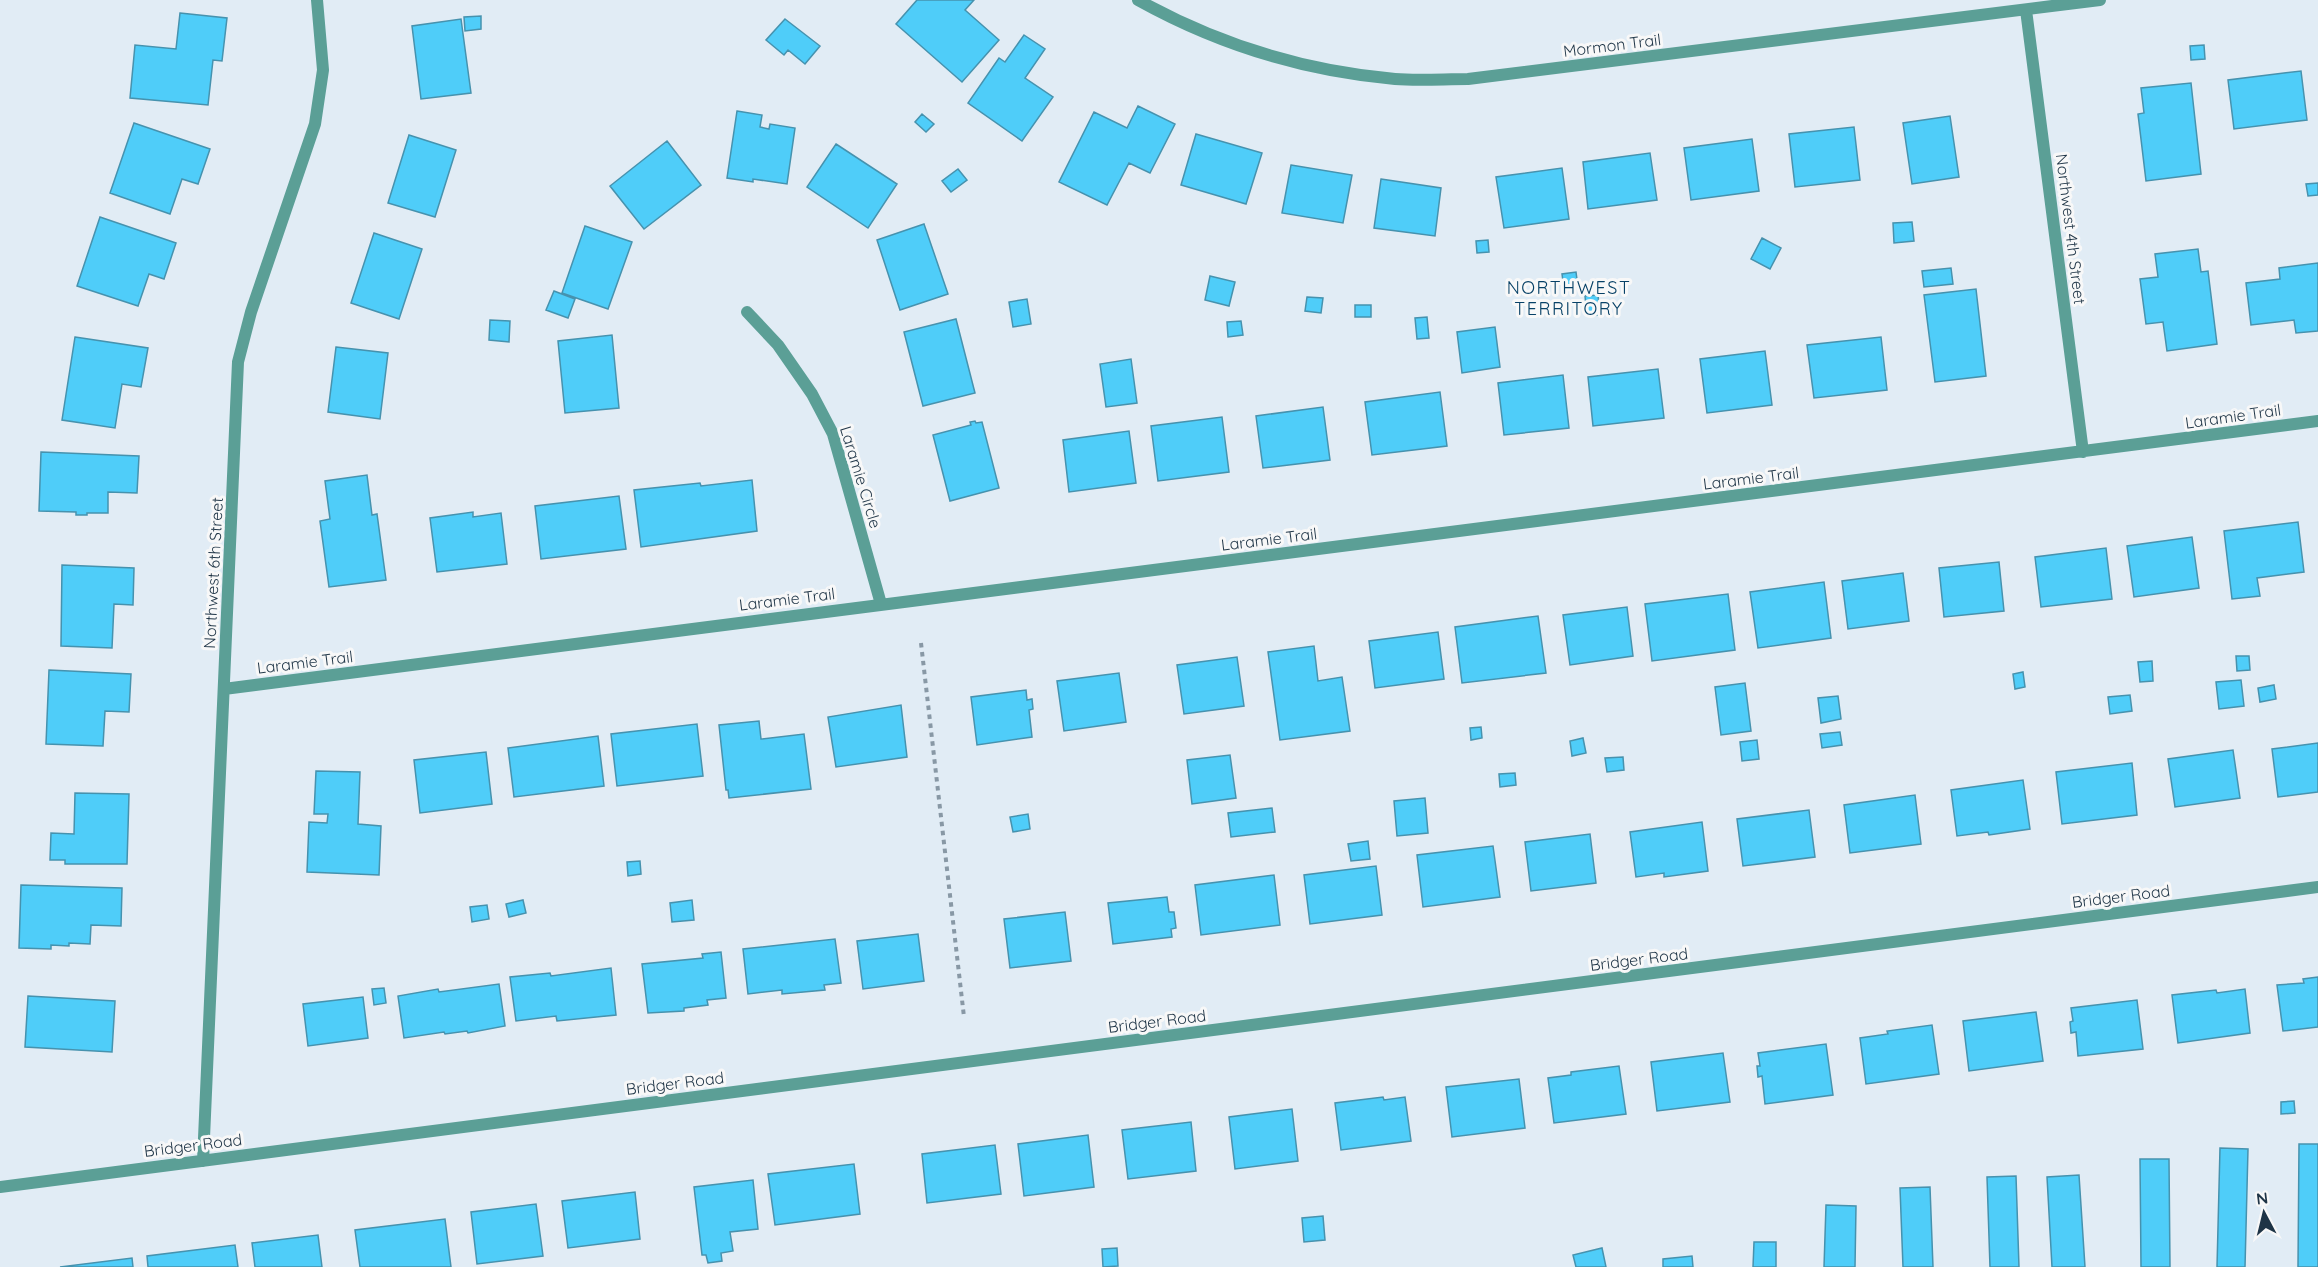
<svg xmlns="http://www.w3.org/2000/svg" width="2318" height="1267" font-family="Quicksand,sans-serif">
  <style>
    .building { fill: #4fcdf9; stroke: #4692ae; stroke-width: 1.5 }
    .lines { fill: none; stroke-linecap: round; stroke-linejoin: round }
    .path { stroke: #8898a5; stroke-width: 4; stroke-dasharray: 4.5 4.5; stroke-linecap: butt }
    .minor { stroke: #5b9f96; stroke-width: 12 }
    .labels { text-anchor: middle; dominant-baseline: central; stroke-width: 6; stroke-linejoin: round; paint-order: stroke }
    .street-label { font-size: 16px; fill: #1e3446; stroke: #f8f8f8 }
    .neighbourhood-label { font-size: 18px; letter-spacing: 1.5px; fill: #074167; stroke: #f8f8f8 }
  </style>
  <rect width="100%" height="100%" fill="#e1ecf5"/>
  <!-- building -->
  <path class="building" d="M917,0H974L965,10L999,40L962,82L896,24Z
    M180,13L227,18L222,61L213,60L208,105L130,98L135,45L176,49Z
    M481,16V29L465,31L464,17Z
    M461,19L471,93L421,99L412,26Z
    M785,19L820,46L805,64L788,50L784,55L766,40Z
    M1024,35L1045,49L1025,78L1053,97L1022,141L968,103L999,58L1005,62Z
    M2204,45L2205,59L2191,60L2190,46Z
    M2301,71L2307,120L2234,129L2228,80Z
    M2191,83L2201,174L2146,181L2138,114L2144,113L2141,88Z
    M1138,106L1175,124L1150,173L1129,163L1107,205L1059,182L1094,112L1127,128Z
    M737,111L762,115L760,127L769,129L770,124L795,128L787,184L753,179V182L727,178Z
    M922,114L934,124L926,132L915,122Z
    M1950,116L1959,177L1912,184L1903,123Z
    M134,123L210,149L198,184L182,179L170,214L110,193Z
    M1854,127L1860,180L1795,187L1789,134Z
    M1196,134L1262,153L1246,204L1181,185Z
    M409,135L456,150L435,217L388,203Z
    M1752,139L1759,191L1691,200L1684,148Z
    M667,141L701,185L644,229L610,186Z
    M836,144L897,184L868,228L807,187Z
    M1650,153L1657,200L1588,209L1583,162Z
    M1291,165L1352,175L1343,223L1282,213Z
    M1562,168L1569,219L1504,228L1496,177Z
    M958,169L967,180L951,192L942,181Z
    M1381,179L1441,188L1435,236L1374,228Z
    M2318,183V195L2308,196L2306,184Z
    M100,217L176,243L164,279L149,274L138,306L77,286Z
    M1912,222L1914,241L1894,243L1893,223Z
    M924,224L948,294L900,310L877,240Z
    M585,226L632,242L608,309L562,293Z
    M374,233L422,249L399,319L351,303Z
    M1762,238L1781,248L1770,269L1751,259Z
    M1488,240L1489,252L1477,253L1476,241Z
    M2198,249L2201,272L2208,271L2217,344L2167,351L2163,322L2146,324L2140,279L2158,277L2155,254Z
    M2318,263V331L2296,333L2294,320L2251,325L2246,283L2280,279L2279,268Z
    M1951,268L1953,284L1924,287L1922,271Z
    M1576,272L1578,287L1564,289L1562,274Z
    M1210,276L1235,282L1229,306L1205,300Z
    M1976,289L1986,376L1935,382L1924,295Z
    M554,291L575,299L568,318L546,310Z
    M1598,295L1600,315L1587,316L1585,296Z
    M1307,297L1323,298L1321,313L1305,311Z
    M1027,299L1031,324L1013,327L1009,302Z
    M1355,305H1371V317H1355Z
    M1427,317L1429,338L1417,339L1415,318Z
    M956,319L975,393L923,406L904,332Z
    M490,320L510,321L509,342L489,340Z
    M1241,321L1243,335L1228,337L1227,322Z
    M1495,327L1500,367L1462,373L1457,332Z
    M612,335L619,408L565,413L558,341Z
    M75,337L148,348L141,387L122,384L115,428L62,420Z
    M1881,337L1887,390L1814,398L1807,345Z
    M336,347L388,353L380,419L328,412Z
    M1765,351L1772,405L1707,413L1700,359Z
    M1131,359L1137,403L1106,407L1100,364Z
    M1658,369L1664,418L1593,426L1588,377Z
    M1563,375L1569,428L1504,435L1498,383Z
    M1440,392L1447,446L1372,455L1365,402Z
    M1323,407L1330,460L1263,468L1256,416Z
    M1222,417L1229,472L1158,481L1151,426Z
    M975,421L976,423L982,422L999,488L950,501L933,435L971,425L970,422Z
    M1129,431L1136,483L1069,492L1063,440Z
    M41,452L139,456L137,493L108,492V513H87V515H76V512L39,511Z
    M367,475L372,515L377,514L386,580L329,587L320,521L330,519L325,481Z
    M752,480L757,531L641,547L634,490L700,483L701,486Z
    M619,496L626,549L541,559L535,506Z
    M473,512V517L501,513L507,564L437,572L430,518Z
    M2298,522L2304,572L2257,578L2260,596L2232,599L2224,531Z
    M2192,537L2199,588L2134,597L2127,546Z
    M2106,548L2112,599L2041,607L2035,557Z
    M1999,562L2004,611L1944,617L1939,568Z
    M62,565L134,568L133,605L114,604L112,648L61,646Z
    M1903,573L1909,621L1848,629L1842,581Z
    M1824,582L1831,638L1758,648L1750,592Z
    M1728,594L1735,650L1652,661L1645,604Z
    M1627,607L1633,656L1570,665L1563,615Z
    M1538,616L1546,673L1462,683L1455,627Z
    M1438,632L1444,679L1375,688L1369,641Z
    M1314,646L1318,681L1342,677L1350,731L1280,740L1268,652Z
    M2236,656H2249L2250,670L2237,671Z
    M1237,657L1244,706L1184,714L1177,665Z
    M2152,661L2153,681L2140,682L2138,662Z
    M49,670L131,674L129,712L105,711L103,746L46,744Z
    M2023,672L2025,687L2015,689L2013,674Z
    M1119,673L1126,722L1064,731L1057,681Z
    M2241,680L2244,706L2219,709L2216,682Z
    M1745,683L1751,731L1721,735L1715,687Z
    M2274,685L2276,699L2260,702L2258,688Z
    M1026,690L1027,700L1032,699L1033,709L1029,710L1032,737L977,745L971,697Z
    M2130,695L2132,711L2110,714L2108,697Z
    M1838,696L1841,719L1821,723L1818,698Z
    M901,705L907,757L836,767L828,717Z
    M759,721L761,739L804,734L811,789L729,798L728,790H726L719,725Z
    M697,724L703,776L617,786L611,734Z
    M1481,727L1482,738L1471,740L1470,728Z
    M1840,732L1842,745L1822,748L1820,734Z
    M598,736L604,786L514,797L508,748Z
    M1583,738L1586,753L1572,756L1570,741Z
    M1757,740L1759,759L1742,761L1740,742Z
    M2318,743V792L2278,797L2272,749Z
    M2233,750L2240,798L2175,807L2168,759Z
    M486,752L492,804L420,813L414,760Z
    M1230,755L1236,798L1192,804L1187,760Z
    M1623,757L1624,770L1607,772L1605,758Z
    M2132,763L2137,815L2062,824L2056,772Z
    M316,771L360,772L358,824L381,826L379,875L307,872L309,822L327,823L328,814H314Z
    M1515,773L1516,785L1500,787L1499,774Z
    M2023,780L2030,829L1989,835L1988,832L1957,836L1951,790Z
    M75,793L129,794L127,864H65V860H50L51,833L74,834Z
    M1915,795L1921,844L1850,853L1844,805Z
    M1425,798L1428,833L1397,836L1394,801Z
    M1272,808L1275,832L1231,837L1228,813Z
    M1809,810L1815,857L1743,866L1737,819Z
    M1028,814L1030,829L1013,832L1010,817Z
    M1702,822L1708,871L1664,877V873L1636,877L1630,832Z
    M1590,834L1596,883L1531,891L1525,842Z
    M1368,841L1370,859L1351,861L1348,844Z
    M1493,846L1500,897L1423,907L1417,855Z
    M640,861L641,874L628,876L627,862Z
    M1376,866L1382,915L1310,924L1304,875Z
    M1274,875L1280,925L1201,935L1195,885Z
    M21,885L122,888L121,926L91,925L90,944L69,943V946L51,945V949L19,948Z
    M1167,897L1169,912H1174L1176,928L1171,929L1172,937L1113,944L1108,903Z
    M523,900L526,913L509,917L506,904Z
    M692,900L694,920L672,922L670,903Z
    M487,905L489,919L472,922L470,907Z
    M1065,912L1071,961L1010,968L1004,919Z
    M918,934L924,981L863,989L857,941Z
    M835,939L841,983L824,985L825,990L782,994V990L748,994L743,949Z
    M721,952L726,998L707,1000L708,1005L684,1008V1011L648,1013L642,964L703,958L702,954Z
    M611,968L616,1015L557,1021L556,1016L516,1021L510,977L550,973L551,976Z
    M2318,977V1027L2283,1031L2277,985L2304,983L2303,979Z
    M499,984L505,1026L468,1033L467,1031L445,1034L444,1032L404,1038L398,996L438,989L439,992Z
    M384,988L386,1003L374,1005L372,989Z
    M2245,989L2250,1033L2178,1043L2172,995L2216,990L2217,993Z
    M28,996L115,1001L112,1052L25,1047Z
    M363,997L368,1038L308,1046L303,1004Z
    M2137,1000L2143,1049L2078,1056L2076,1032L2071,1033L2070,1022L2073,1021L2071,1008Z
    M2036,1012L2043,1061L1969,1071L1963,1021Z
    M1932,1025L1939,1074L1866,1084L1860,1038L1888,1034L1887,1031Z
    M1826,1044L1833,1095L1765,1104L1762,1076L1758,1077L1757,1066H1760L1758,1053Z
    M1723,1053L1730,1102L1657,1111L1651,1062Z
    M1619,1066L1626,1114L1554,1123L1548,1078L1571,1075V1072Z
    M1519,1079L1525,1128L1452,1137L1446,1087Z
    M1383,1097L1384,1100L1405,1097L1411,1141L1341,1150L1335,1103Z
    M2294,1101L2295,1113L2281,1114V1102Z
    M1292,1109L1298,1161L1235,1169L1229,1117Z
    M1191,1122L1196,1171L1128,1179L1122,1130Z
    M1088,1135L1094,1187L1024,1196L1018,1144Z
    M2299,1144H2318V1267H2298Z
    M995,1145L1001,1194L927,1203L922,1154Z
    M2220,1148L2248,1149L2245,1267H2217Z
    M2140,1159H2169L2170,1267H2141Z
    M854,1164L860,1214L775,1225L768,1174Z
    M2079,1175L2085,1267H2052L2047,1177Z
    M2016,1176L2019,1267H1990L1987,1177Z
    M753,1180L758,1229L730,1232L733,1251L721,1253L722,1261L708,1263L706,1255H702L694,1187Z
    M1930,1187L1933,1267H1903L1900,1188Z
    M635,1192L640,1239L568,1248L562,1201Z
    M536,1204L543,1256L477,1264L471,1212Z
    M1826,1205L1856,1206L1855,1267H1824Z
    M1323,1216L1325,1240L1304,1242L1302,1218Z
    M445,1219L451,1267H360L355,1230Z
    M318,1235L322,1267H255L252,1243Z
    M1754,1242H1776V1267H1753Z
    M235,1245L238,1267H148L147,1256Z
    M1117,1248L1118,1266L1103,1267L1102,1249Z
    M1602,1248L1606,1267H1576L1573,1255Z
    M1692,1256L1693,1267H1663V1259Z
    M132,1258L133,1267H60Z"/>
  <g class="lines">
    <!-- path -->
    <path class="path" d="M921,643L964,1017"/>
    <!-- minor -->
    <path class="minor" d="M1138,0C1219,45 1303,71 1395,79C1419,81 1444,79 1468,79L2100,0
      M2026,10L2083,452
      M747,312L778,345L812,394L833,434L881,604
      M224,689L2318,421
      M203,1161L238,362L251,312L315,124L323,70L317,0
      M0,1187L2318,887"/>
  </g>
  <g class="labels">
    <!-- street labels -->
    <g class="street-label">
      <text transform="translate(1612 45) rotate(-7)">Mormon Trail</text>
      <text transform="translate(2071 229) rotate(83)">Northwest 4th Street</text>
      <text transform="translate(2233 416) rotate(-8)">Laramie Trail</text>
      <text transform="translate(861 477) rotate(73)">Laramie Circle</text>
      <text transform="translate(1751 478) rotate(-7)">Laramie Trail</text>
      <text transform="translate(1269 539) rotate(-7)">Laramie Trail</text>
      <text transform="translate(213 573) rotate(-87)">Northwest 6th Street</text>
      <text transform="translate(787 599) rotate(-7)">Laramie Trail</text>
      <text transform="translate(305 662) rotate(-7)">Laramie Trail</text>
      <text transform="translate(2121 896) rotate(-7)">Bridger Road</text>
      <text transform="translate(1639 959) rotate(-7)">Bridger Road</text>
      <text transform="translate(1157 1021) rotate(-7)">Bridger Road</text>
      <text transform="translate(675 1083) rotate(-7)">Bridger Road</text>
      <text transform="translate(193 1145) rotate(-7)">Bridger Road</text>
    </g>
    <!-- neighbourhood labels -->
    <g class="neighbourhood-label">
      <text x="1569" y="287">NORTHWEST<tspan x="1569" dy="21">TERRITORY</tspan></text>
    </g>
  </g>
  <!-- north arrow -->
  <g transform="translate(2264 1213) rotate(353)" stroke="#f8f8f8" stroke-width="4.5" paint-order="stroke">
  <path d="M0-4.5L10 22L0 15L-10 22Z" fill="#1e3446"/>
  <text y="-9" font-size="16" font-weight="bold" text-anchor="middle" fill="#1e3446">N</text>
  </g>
</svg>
